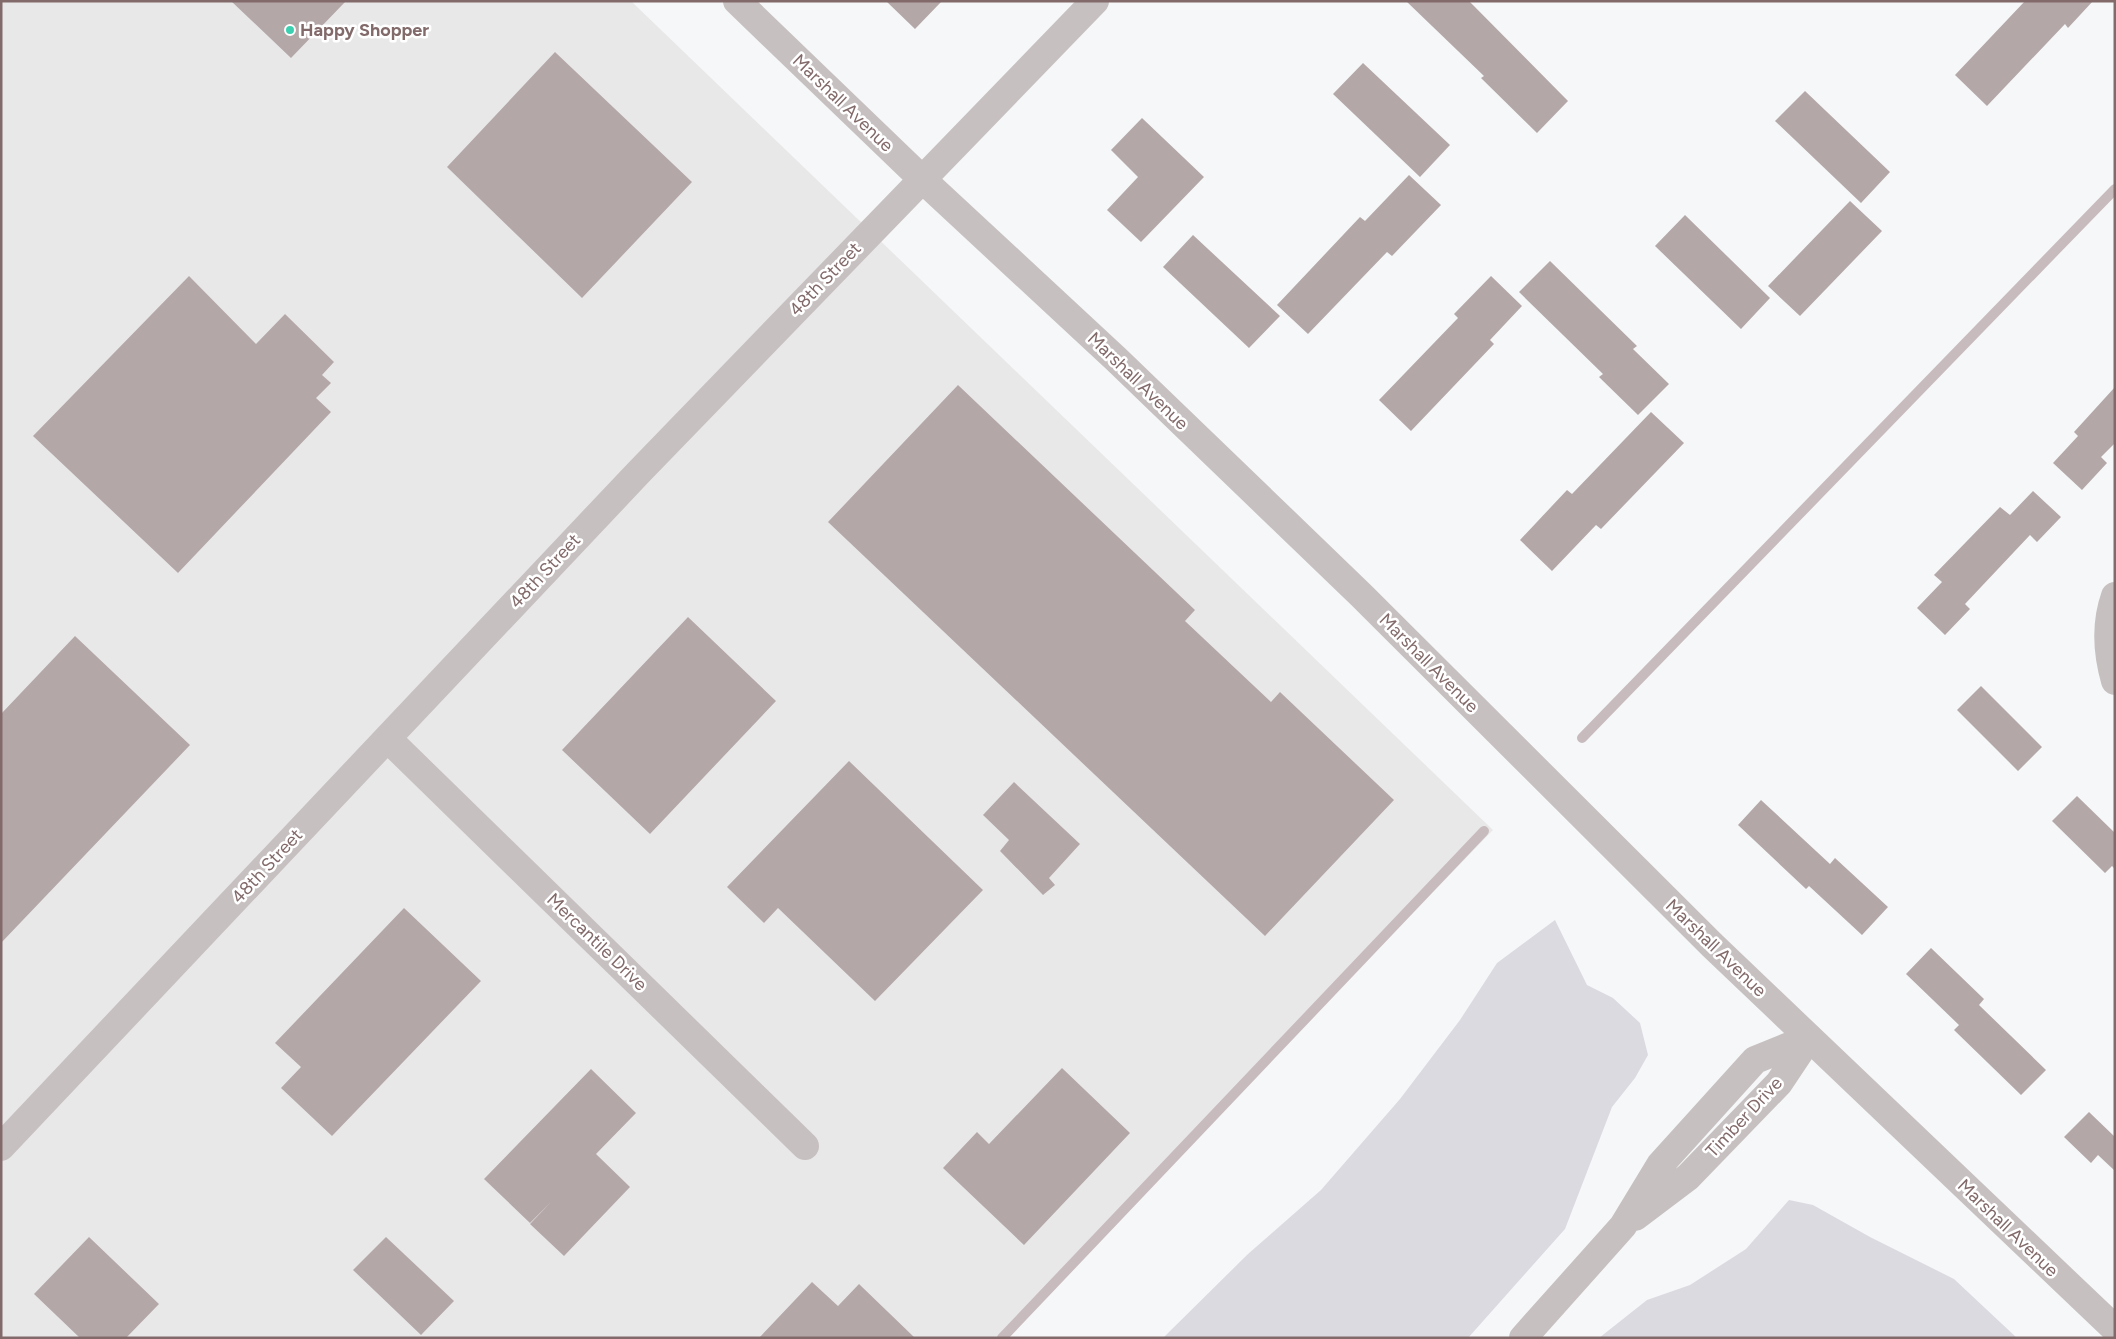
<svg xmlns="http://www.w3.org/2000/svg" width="2116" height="1339" font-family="Figtree,sans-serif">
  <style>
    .built { fill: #e9e8e9 }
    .green { fill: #dbdae1 }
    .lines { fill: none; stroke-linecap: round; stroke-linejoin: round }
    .stream { stroke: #c8bbbe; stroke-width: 10 }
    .building { fill: #b4a7a8 }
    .minor { stroke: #c7c0c0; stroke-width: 28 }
    .tertiary { stroke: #c7c0c0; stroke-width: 28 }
    .poi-dot { fill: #3dd0b0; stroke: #fff; stroke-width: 2 }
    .labels { text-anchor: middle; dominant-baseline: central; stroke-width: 5; stroke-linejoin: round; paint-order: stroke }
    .poi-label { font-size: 18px; font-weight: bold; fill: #836a6a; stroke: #fff; text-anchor: start }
    .street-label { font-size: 18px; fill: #836a6a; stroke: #fff }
  </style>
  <rect width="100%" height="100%" fill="#f6f7f8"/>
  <!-- built -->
  <path class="built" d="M1,1H631L1493,830L1003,1338H1Z"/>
  <!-- green -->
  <path class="green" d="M1555,920L1587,985L1613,998L1640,1023L1648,1055L1635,1078L1612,1107L1565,1229L1468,1338H1163L1248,1254L1321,1190L1400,1099L1460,1020L1497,963Z
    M1789,1200L1813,1205L1870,1237L1954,1279L2017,1338H1599L1647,1300L1690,1285L1746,1249Z"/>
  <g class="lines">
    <!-- stream -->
    <path class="stream" d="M1582,738L2115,189
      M1002,1338L1484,831"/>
  </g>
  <!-- building -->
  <path class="building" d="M231,1H346L291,58Z
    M886,1H942L915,29Z
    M1406,1H1469L1568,101L1537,133L1481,78L1484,76Z
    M2025,1H2093L2068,28L2065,24L1987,106L1955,75Z
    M555,52L692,182L582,298L447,167Z
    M1363,63L1450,145L1420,177L1333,94Z
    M1805,91L1890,172L1861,203L1775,121Z
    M1142,118L1204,177L1141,242L1107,210L1138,177L1111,150Z
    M1409,175L1441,205L1392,256L1387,252L1308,334L1277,305L1360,217L1365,221Z
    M1850,201L1882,231L1800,316L1768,286Z
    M1685,215L1770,298L1741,329L1655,246Z
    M1193,235L1280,316L1249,348L1163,267Z
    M1550,261L1637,346L1633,349L1669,384L1638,415L1599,377L1603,374L1519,292Z
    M189,276L256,344L285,314L334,362L322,375L331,383L316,398L331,412L178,573L33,436Z
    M1491,276L1522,306L1490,340L1494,344L1411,431L1379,400L1458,318L1454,314Z
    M958,385L1195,610L1185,621L1271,702L1280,692L1394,800L1265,936L828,522Z
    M2115,387V443L2101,457L2107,463L2082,490L2053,463L2078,436L2074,432Z
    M1651,412L1684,443L1601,529L1596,525L1552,571L1520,540L1567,490L1572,494Z
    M2033,491L2061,517L2037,542L2030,535L1965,604L1970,609L1945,635L1917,608L1942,582L1934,575L2000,507L2010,515Z
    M688,617L776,701L650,834L562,750Z
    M75,636L190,745L1,943V714Z
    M1981,686L2042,747L2018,771L1957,710Z
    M849,761L983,890L875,1001L778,908L764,923L727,887Z
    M1014,782L1080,844L1049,878L1055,885L1043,895L1000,851L1009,840L983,815Z
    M2077,796L2115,833V869L2112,866L2105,873L2052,821Z
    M1761,800L1830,864L1835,858L1888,907L1862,935L1809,886L1806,889L1738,825Z
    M404,908L481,981L332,1136L281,1088L301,1067L275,1043Z
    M1931,948L1984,999L1979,1005L2046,1070L2021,1095L1954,1030L1959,1025L1906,974Z
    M1062,1068L1130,1133L1024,1245L943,1168L977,1132L989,1144Z
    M591,1069L636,1113L596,1154L630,1187L564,1256L530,1224L551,1202L530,1223L484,1179Z
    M2089,1112L2115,1137V1171L2098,1155L2091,1163L2064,1137Z
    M89,1237L159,1304L126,1338H80L34,1294Z
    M386,1237L454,1301L421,1335L353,1270Z
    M812,1282L838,1306L859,1284L915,1338H759Z"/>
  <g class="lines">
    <!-- minor -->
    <path class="minor" d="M2115,596C2105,624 2107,653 2115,681
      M388,739L805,1146
      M1635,1217L1688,1177L1779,1083L1809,1038
      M1523,1338L1623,1226L1660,1165L1755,1060L1809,1038"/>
    <!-- tertiary -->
    <path class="tertiary" d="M737,1L922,179L1116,359L1361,595L1712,945L2115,1329
      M1,1147L638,473L1095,1"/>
  </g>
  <!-- markers -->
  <circle class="poi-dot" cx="290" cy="30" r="5"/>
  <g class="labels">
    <!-- poi labels -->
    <g class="poi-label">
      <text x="300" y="30">Happy Shopper</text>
    </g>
    <!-- street labels -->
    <g class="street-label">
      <text transform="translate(843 103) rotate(44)">Marshall Avenue</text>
      <text transform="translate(825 279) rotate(-46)">48th Street</text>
      <text transform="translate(1138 381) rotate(44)">Marshall Avenue</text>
      <text transform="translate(545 571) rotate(-47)">48th Street</text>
      <text transform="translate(1429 663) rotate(45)">Marshall Avenue</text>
      <text transform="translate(267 866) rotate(-47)">48th Street</text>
      <text transform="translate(597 942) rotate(44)">Mercantile Drive</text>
      <text transform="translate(1716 948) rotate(44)">Marshall Avenue</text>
      <text transform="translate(1744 1117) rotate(-47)">Timber Drive</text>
      <text transform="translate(2008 1228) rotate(44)">Marshall Avenue</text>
    </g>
  </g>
  <!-- border -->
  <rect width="2116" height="1339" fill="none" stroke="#836a6a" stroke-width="5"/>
</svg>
